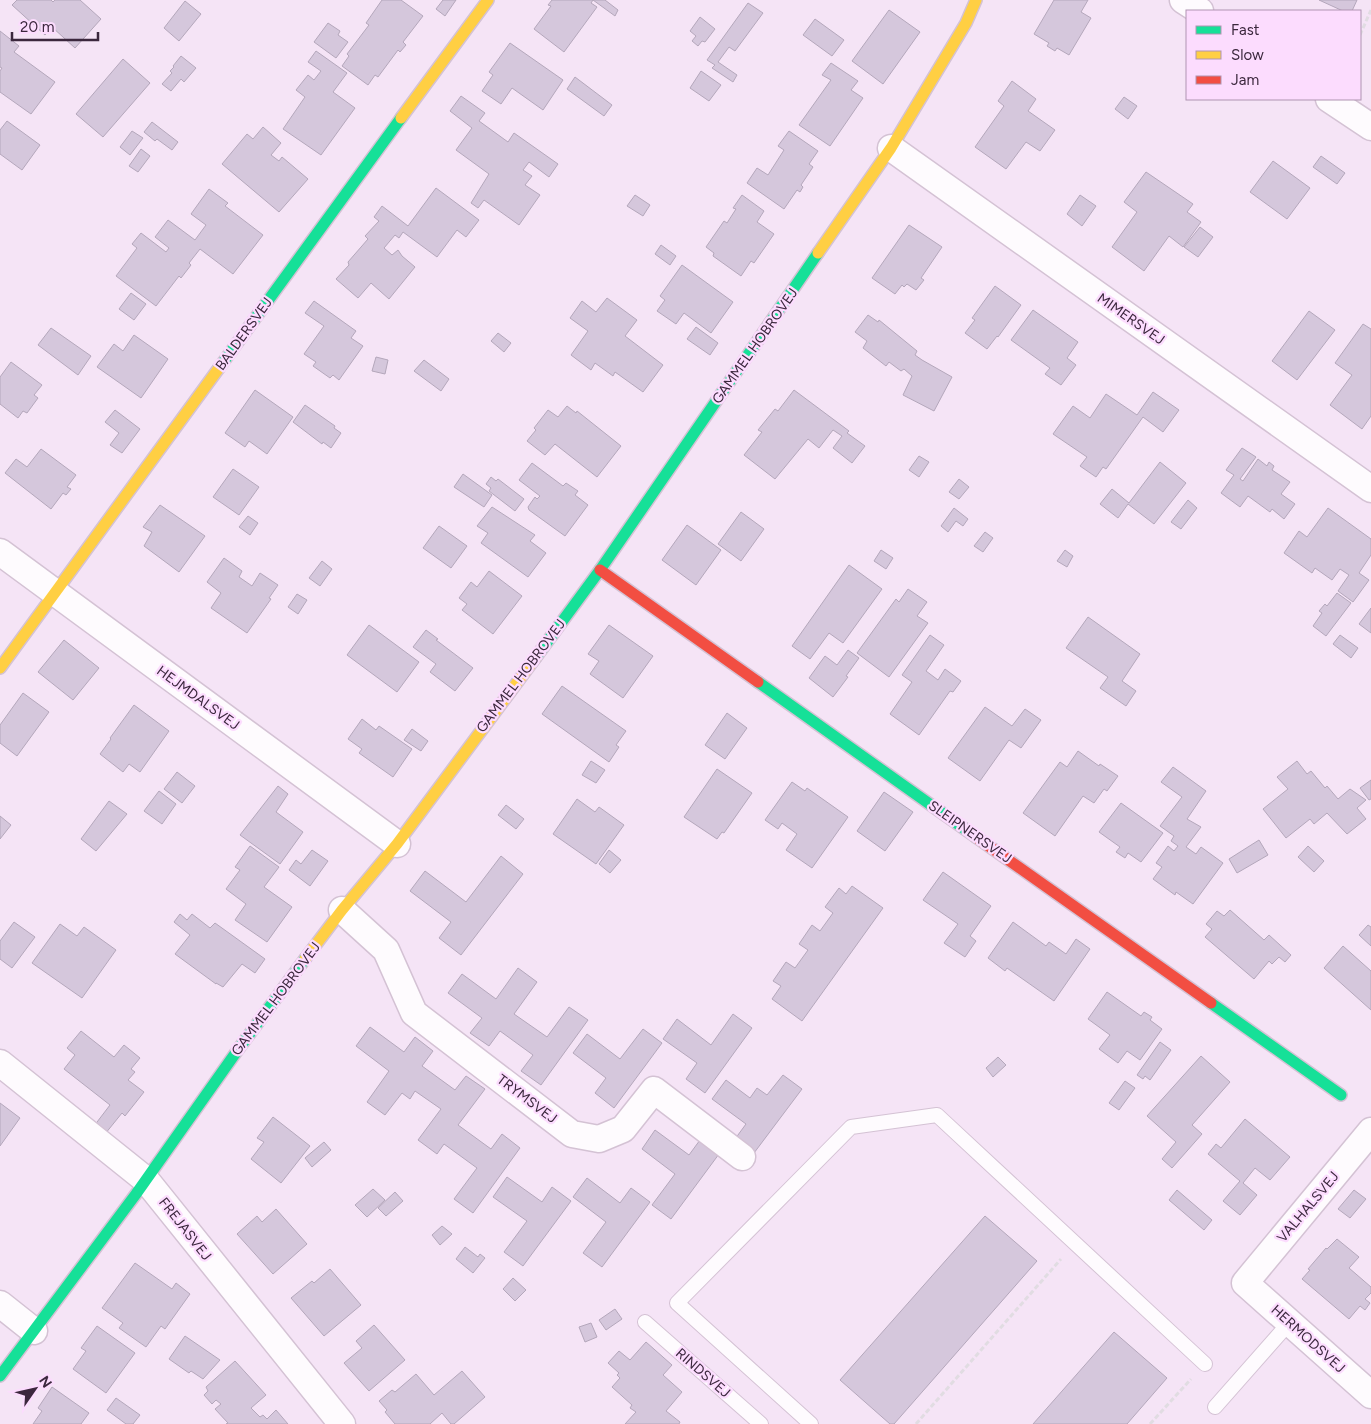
<svg xmlns="http://www.w3.org/2000/svg" width="1371" height="1424" font-family="Figtree,sans-serif">
  <style>
    .building { fill: #d5c7dc; stroke: #b4a7bb }
    .lines { fill: none; stroke-linecap: round; stroke-linejoin: round }
    .lane-casing { stroke: #d4c2d4; stroke-width: 16 }
    .street-casing { stroke: #d4c2d4; stroke-width: 29 }
    .fast-casing { stroke: #d4c2d4; stroke-width: 14 }
    .slow-casing { stroke: #d4c2d4; stroke-width: 14 }
    .jam-casing { stroke: #d4c2d4; stroke-width: 14 }
    .path { stroke: #e1dce2; stroke-width: 3; stroke-dasharray: 5 2.5; stroke-linecap: butt }
    .lane { stroke: #fefbfe; stroke-width: 14 }
    .street { stroke: #fefbfe; stroke-width: 26 }
    .fast { stroke: #16e098; stroke-width: 11 }
    .slow { stroke: #ffcf43; stroke-width: 11 }
    .jam { stroke: #f24e42; stroke-width: 11 }
    .labels { text-anchor: middle; dominant-baseline: central; stroke-width: 4.5; stroke-linejoin: round; paint-order: stroke }
    .street-label { font-size: 14px; fill: #3b273d; stroke: #fcdcfe }
  </style>
  <rect width="100%" height="100%" fill="#f5e4f6"/>
  <!-- building -->
  <path class="building" d="M17,0H51L53,2L55,0H80L101,19L75,48L52,27L45,35L12,5Z
    M382,0H401L423,16L403,42L406,45L400,52L398,50L378,77L375,75L368,85L342,66L349,56L347,54L369,25L366,23Z
    M443,0H456L445,16L436,9Z
    M552,0H605L618,10L615,16L593,0L591,3L597,7L564,52L534,29L551,6L548,5Z
    M1054,0H1088L1081,12L1091,18L1069,55L1057,48L1055,51L1047,46L1049,43L1034,34Z
    M1319,0H1357L1352,11H1343Z
    M185,1L201,14L179,41L164,28Z
    M748,3L763,13L735,51L729,47L718,62L737,75L733,82L712,68L715,65L707,60Z
    M889,10L920,32L883,84L852,61Z
    M700,17L715,29L705,42L702,41L698,46L692,41L696,36L690,31Z
    M815,19L844,40L832,56L803,35Z
    M328,23L340,31L338,35L348,42L336,58L314,42Z
    M0,31L19,46L14,52L55,82L31,114L0,92V71L2,68L0,67Z
    M510,43L563,80L543,110L512,88L501,104L482,91L493,75L489,72Z
    M316,51L347,73L333,92L355,108L321,155L283,129L305,97L296,90L308,75L314,80L321,71L308,62Z
    M181,56L196,68L184,82L181,79L171,91L162,84L172,73L170,71L174,67L173,66Z
    M123,59L150,83L103,137L76,114Z
    M831,63L858,81L851,90L863,98L830,146L799,125L831,80L822,75Z
    M701,71L721,85L709,101L690,88Z
    M575,77L612,105L604,116L567,89Z
    M1012,81L1036,99L1028,111L1055,130L1040,151L1026,142L1006,169L975,147L1004,106L998,101Z
    M461,96L485,113L479,121L508,142L514,133L558,164L549,177L529,162L523,170L532,176L525,185L540,195L519,225L484,200L478,208L471,203L489,174L456,150L472,128L450,111Z
    M1124,97L1137,106L1128,119L1115,109Z
    M7,121L40,145L22,170L0,154V130Z
    M152,122L178,142L172,150L157,139L155,141L144,132Z
    M263,127L281,143L271,155L279,161L282,157L308,179L279,212L222,164L247,134L253,139Z
    M132,131L143,138L130,155L120,147Z
    M789,131L818,151L809,164L813,167L801,185L803,187L800,192L797,190L784,209L747,183L757,168L768,175L784,150L778,146Z
    M141,149L150,156L138,172L129,166Z
    M1321,156L1345,173L1337,184L1313,167Z
    M1273,161L1310,188L1287,219L1250,192Z
    M1146,172L1193,204L1187,212L1201,222L1183,247L1169,236L1144,271L1112,247L1137,212L1124,202Z
    M436,188L479,220L466,237L457,230L437,257L403,232L399,238L395,235L384,248L392,255L398,250L402,256L415,267L389,299L371,283L358,298L336,279L349,265L348,262L368,239L365,236L379,221L374,217L382,206L408,226Z
    M209,189L228,203L225,206L263,235L233,274L200,249L189,263L191,265L181,278L179,276L156,306L116,276L137,248L132,244L141,233L166,252L169,248L155,237L168,220L195,240L206,225L191,214Z
    M635,195L650,205L643,216L627,206Z
    M742,195L764,211L757,222L774,234L754,263L751,261L741,276L713,256L714,253L706,247L724,221L727,223L736,209L733,208Z
    M1080,195L1096,206L1082,226L1067,214Z
    M909,225L942,247L921,278L924,280L916,290L907,284L904,287L902,285L895,294L872,278Z
    M1200,227L1213,237L1198,257L1184,247Z
    M661,245L676,256L670,265L655,254Z
    M682,265L733,302L711,333L684,313L676,324L657,311L665,300L660,296Z
    M995,286L1021,305L998,337L997,336L987,349L965,333L975,320L972,318Z
    M131,293L146,304L134,320L119,309Z
    M607,298L637,320L625,336L663,365L643,392L615,372L613,376L595,363L591,370L571,355L588,331L570,318L582,301L596,312Z
    M314,301L356,331L351,338L363,346L339,380L333,375L330,378L313,366L316,362L304,354L324,326L305,313Z
    M1033,310L1078,342L1067,358L1076,365L1061,385L1045,374L1050,368L1011,340Z
    M1309,311L1335,330L1297,380L1272,361Z
    M868,315L878,322L879,320L917,351L915,355L922,360L952,377L934,411L903,395L912,376L904,369L901,371L889,362L886,366L863,348L867,341L855,332Z
    M1363,324L1371,329V416L1362,429L1330,405L1352,375L1335,363Z
    M696,327L718,343L710,355L687,339Z
    M51,328L91,356L78,375L38,345Z
    M498,333L511,343L504,352L491,341Z
    M134,335L168,359L141,398L97,367L114,344L123,351Z
    M376,357L388,360L385,374L372,371Z
    M424,360L449,379L441,391L414,371Z
    M11,362L42,385L34,395L38,398L27,413L23,411L18,418L0,404V377Z
    M255,390L293,417L267,454L249,441L245,447L225,433Z
    M794,390L849,431L847,433L865,446L852,463L833,448L842,436L833,430L819,448L808,439L775,479L744,455L762,432L758,430L775,409L778,411Z
    M1153,392L1179,410L1163,432L1143,417L1106,469L1103,467L1096,477L1080,466L1087,457L1053,434L1073,406L1090,418L1106,394L1137,415Z
    M305,405L335,426L334,428L341,433L331,448L323,442L322,444L293,422Z
    M567,406L576,413L577,411L621,446L597,477L555,444L545,455L527,441L536,430L534,428L548,410L558,417Z
    M115,410L140,429L122,453L110,445L119,433L105,422Z
    M1242,448L1256,457L1240,479L1243,481L1258,459L1267,466L1269,462L1274,466L1272,470L1290,482L1281,494L1295,504L1284,519L1272,509L1270,512L1248,496L1240,507L1221,493L1234,475L1226,470Z
    M41,449L76,475L67,487L71,489L66,495L63,493L51,509L5,473L16,459L27,467Z
    M919,456L929,462L919,477L909,470Z
    M1160,462L1186,483L1154,524L1128,504L1118,518L1100,504L1112,489L1129,503Z
    M532,463L563,486L566,483L578,491L575,495L588,505L565,536L529,510L528,507L535,497L537,499L540,496L519,480Z
    M233,469L259,487L239,515L213,497Z
    M463,474L492,495L484,507L454,487Z
    M491,477L496,481L498,479L524,499L515,511L489,491L491,488L486,484Z
    M959,479L969,487L959,499L949,492Z
    M1188,500L1197,508L1181,529L1171,522Z
    M160,505L205,536L179,572L144,546L152,532L143,527Z
    M492,507L535,535L530,541L546,553L528,577L481,543L488,533L477,526Z
    M954,508L968,519L963,526L956,521L948,532L941,526Z
    M1328,508L1371,539V555L1359,573L1369,580L1353,602L1338,591L1349,575L1340,569L1332,580L1315,568L1312,573L1284,553L1299,531L1307,537Z
    M741,512L764,529L741,561L718,544Z
    M248,516L258,523L250,535L239,527Z
    M687,525L721,550L696,585L662,560Z
    M439,526L467,546L451,568L423,548Z
    M985,532L993,538L983,552L974,546Z
    M881,550L893,558L886,569L874,561Z
    M1065,550L1073,556L1067,567L1057,561Z
    M224,558L242,571L239,577L252,586L260,573L278,585L269,598L271,599L247,633L211,608L221,593L207,582Z
    M322,561L332,569L320,586L309,578Z
    M849,565L882,589L843,643L829,633L810,659L792,646Z
    M489,571L522,596L493,634L462,610L467,604L459,598L471,582L477,587Z
    M908,589L927,602L917,616L928,623L889,677L857,653L896,599L899,602Z
    M1337,593L1351,603L1326,636L1313,626L1322,613L1319,611L1325,604L1327,606Z
    M297,594L307,600L298,614L288,607Z
    M1371,608V633L1359,624Z
    M1088,617L1140,654L1122,681L1136,691L1126,706L1100,688L1108,677L1066,648Z
    M369,625L419,662L397,692L347,655Z
    M609,625L653,656L623,698L590,674L599,661L588,654Z
    M426,630L438,639L436,640L473,668L455,691L430,672L436,664L413,647Z
    M930,635L944,645L926,671L938,680L945,669L961,681L953,692L950,691L919,735L890,714L912,682L902,675Z
    M1340,635L1358,648L1351,658L1333,644Z
    M64,640L99,668L73,700L38,672Z
    M848,650L859,658L846,676L848,677L833,697L809,678L825,656L837,665Z
    M562,686L626,731L616,745L619,747L609,762L542,714Z
    M23,693L49,712L17,756L0,743V725Z
    M134,705L169,731L140,772L129,764L123,772L100,754L111,739L110,738Z
    M985,707L1012,726L1025,709L1041,720L1021,748L1009,740L980,781L948,758Z
    M727,713L747,728L725,759L705,745Z
    M362,719L376,730L379,726L412,749L393,777L359,753L362,749L348,739Z
    M412,729L428,741L421,751L404,740Z
    M1078,751L1099,766L1100,764L1118,776L1107,791L1104,789L1094,803L1083,796L1055,836L1023,813L1060,762L1067,767Z
    M591,761L605,770L596,783L582,775Z
    M1297,761L1307,774L1311,771L1325,788L1327,786L1338,799L1350,789L1366,800L1357,808L1366,819L1347,834L1327,813L1314,824L1310,819L1286,838L1263,809L1288,789L1277,777Z
    M1173,767L1206,791L1187,819L1201,827L1186,847L1196,854L1201,847L1223,863L1193,904L1176,892L1175,895L1153,879L1162,867L1156,863L1168,846L1174,851L1178,846L1171,841L1174,836L1160,826L1182,797L1161,782Z
    M717,769L752,793L724,833L722,832L717,839L684,817Z
    M177,772L195,786L182,803L164,789Z
    M1371,780V799L1369,800L1360,788Z
    M792,782L805,791L807,788L848,817L812,868L786,850L797,834L782,823L778,829L765,820Z
    M278,786L288,794L276,812L303,832L280,864L240,835Z
    M159,791L176,804L162,824L144,811Z
    M884,792L913,812L885,851L857,831Z
    M577,799L595,812L599,807L624,825L596,864L553,834Z
    M109,801L127,814L96,851L81,839Z
    M1121,803L1163,833L1141,862L1128,853L1125,858L1116,852L1120,847L1099,832Z
    M506,805L524,819L516,829L498,815Z
    M0,816L11,825L0,839Z
    M1259,840L1268,855L1237,873L1229,859Z
    M250,846L279,867L264,887L292,907L267,942L235,920L246,904L226,889L240,870L235,867Z
    M1308,846L1324,861L1314,872L1298,857Z
    M312,850L328,861L310,886L289,870L296,860L301,864Z
    M609,850L621,860L610,873L599,864Z
    M501,856L523,874L461,955L439,938L451,922L410,891L425,871L466,902Z
    M943,872L991,906L970,936L976,941L965,957L944,943L958,924L923,900Z
    M852,886L883,908L802,1021L772,999L781,986L773,981L786,962L795,968L808,950L799,944L812,925L820,931L833,913L825,907L839,888L846,894Z
    M1230,910L1264,940L1269,935L1291,955L1285,962L1279,957L1272,964L1269,961L1254,979L1205,937L1212,929L1206,924L1217,911L1224,916Z
    M180,914L187,920L192,914L210,928L215,923L265,959L255,973L242,964L223,987L216,983V984L175,954L190,935L174,922Z
    M14,922L35,937L12,968L0,959V941Z
    M1013,922L1046,946L1049,942L1066,954L1076,939L1090,949L1054,1001L1007,968L1005,971L988,958Z
    M60,924L77,936L84,927L116,950L82,998L32,963Z
    M1368,925L1371,927V946L1359,935Z
    M1343,946L1371,971V1010L1324,968Z
    M518,968L537,982L514,1014L547,1037L569,1007L588,1020L541,1085L521,1071L533,1055L500,1031L489,1046L470,1033L482,1018L448,993L462,974L496,999Z
    M1107,992L1141,1016L1144,1012L1152,1017L1150,1020L1162,1029L1140,1060L1127,1051L1118,1063L1099,1049L1110,1035L1088,1019Z
    M733,1014L752,1028L705,1093L686,1079L697,1063L663,1039L677,1019L711,1045Z
    M370,1027L404,1052L415,1037L433,1051L422,1066L455,1090L466,1076L485,1089L458,1125L491,1149L502,1134L520,1148L473,1213L454,1199L477,1168L444,1144L437,1154L418,1140L441,1109L415,1091L410,1099L402,1093L385,1115L367,1102L389,1071L356,1046Z
    M643,1029L662,1043L614,1108L595,1093L606,1078L573,1053L587,1034L620,1059Z
    M81,1031L114,1057L124,1045L140,1058L131,1069L135,1072L128,1080L144,1092L125,1116L122,1113L105,1134L94,1126L110,1105L64,1069L75,1055L67,1048Z
    M1160,1042L1171,1050L1150,1080L1145,1076L1143,1079L1137,1075Z
    M1201,1056L1230,1082L1192,1125L1202,1134L1172,1168L1162,1159L1176,1142L1147,1116Z
    M998,1057L1006,1065L993,1077L986,1068Z
    M783,1075L802,1089L754,1153L735,1139L746,1124L712,1099L726,1080L750,1098L757,1088L767,1095Z
    M1125,1081L1135,1088L1119,1110L1109,1103Z
    M0,1103L20,1118L0,1146Z
    M273,1117L310,1146L281,1183L251,1159L264,1142L257,1138Z
    M1245,1119L1290,1157L1270,1180L1255,1168L1243,1183L1257,1195L1240,1215L1223,1201L1240,1181L1208,1154L1216,1144L1221,1148Z
    M655,1130L689,1155L700,1140L719,1154L671,1219L652,1205L675,1174L642,1149Z
    M324,1142L331,1150L312,1167L305,1158Z
    M507,1177L542,1202L552,1187L571,1201L523,1266L504,1252L527,1221L493,1197Z
    M587,1178L620,1203L631,1188L650,1202L602,1267L583,1253L606,1222L573,1197Z
    M373,1189L385,1200L367,1217L355,1205Z
    M1177,1190L1212,1220L1204,1230L1169,1200Z
    M1354,1190L1366,1199L1350,1218L1338,1209Z
    M395,1192L403,1201L386,1216L378,1208Z
    M276,1209L307,1244L273,1274L237,1234L257,1216L262,1222Z
    M985,1216L1037,1261L894,1424H890L840,1380Z
    M442,1226L452,1234L440,1245L432,1235Z
    M1337,1239L1359,1257L1349,1268L1371,1287V1293L1365,1299L1370,1303L1365,1310L1360,1306L1349,1319L1302,1279L1310,1270L1308,1269L1326,1248L1327,1249Z
    M465,1247L478,1257L480,1254L485,1258L473,1273L456,1259Z
    M135,1263L172,1289L176,1283L190,1294L165,1329L161,1326L146,1347L119,1328L123,1323L102,1308Z
    M330,1269L361,1305L324,1336L291,1298L312,1281L314,1283Z
    M513,1278L526,1290L515,1301L503,1289Z
    M615,1309L622,1319L606,1330L599,1320Z
    M591,1323L597,1337L585,1342L579,1327Z
    M374,1325L405,1360L369,1391L344,1363L362,1348L356,1341Z
    M97,1326L135,1353L106,1393L73,1369L86,1351L81,1348Z
    M1114,1332L1167,1378L1127,1424H1033Z
    M185,1336L220,1360L203,1379L191,1371L189,1373L169,1359Z
    M646,1342L672,1365L663,1375L682,1392L666,1411L680,1422L679,1424H625L636,1412L630,1408L632,1405L612,1387L620,1378L617,1375L619,1373L608,1363L619,1351L630,1360Z
    M235,1361L266,1395L251,1408L260,1417L263,1415L267,1419L276,1410L288,1424H226L228,1423L215,1409L221,1404L216,1400L212,1404L204,1395L208,1391L206,1387Z
    M462,1371L485,1397L454,1424H451L442,1413L430,1424H395L385,1412L387,1410L379,1401L392,1390L395,1392L416,1374L434,1395Z
    M52,1387L89,1413L81,1424H33L42,1411L38,1408Z
    M116,1398L140,1415L133,1424H126L107,1410Z"/>
  <g class="lines">
    <defs>
      <path id="lane" d="M645,1322L761,1424
        M1215,1407L1290,1322
        M811,1424L677,1303L851,1127L937,1115L1205,1364"/>
      <path id="street" d="M1183,0L1200,11
        M1329,99L1371,127
        M891,148L1371,489
        M0,552L397,844
        M342,910L386,950L414,1013L572,1134L599,1139L623,1129L654,1090L742,1157
        M0,1063L146,1180L342,1424
        M1371,1131L1245,1283L1371,1395
        M0,1304L34,1331"/>
      <path id="fast" d="M219,368L401,118
        M536,657L600,570L818,253
        M758,682L976,837
        M1211,1003L1341,1095
        M0,1376L136,1194L237,1051L305,959"/>
      <path id="slow" d="M401,118L488,0
        M818,253L891,148L966,23L976,0
        M0,668L219,368
        M305,959L342,910L397,844L536,657"/>
      <path id="jam" d="M600,570L758,682
        M976,837L1211,1003"/>
    </defs>
    <!-- lane casing -->
    <use href="#lane" class="lane-casing"/>
    <!-- street casing -->
    <use href="#street" class="street-casing"/>
    <!-- fast casing -->
    <use href="#fast" class="fast-casing"/>
    <!-- slow casing -->
    <use href="#slow" class="slow-casing"/>
    <!-- jam casing -->
    <use href="#jam" class="jam-casing"/>
    <!-- path -->
    <path class="path" d="M1360,35L1371,10
      M916,1424L1061,1259
      M1150,1424L1191,1379"/>
    <!-- lane -->
    <use href="#lane" class="lane"/>
    <!-- street -->
    <use href="#street" class="street"/>
    <!-- fast -->
    <use href="#fast" class="fast"/>
    <!-- slow -->
    <use href="#slow" class="slow"/>
    <!-- jam -->
    <use href="#jam" class="jam"/>
  </g>
  <g class="labels">
    <!-- street labels -->
    <g class="street-label">
      <text transform="translate(1131 319) rotate(35)">MIMERSVEJ</text>
      <text transform="translate(244 334) rotate(-54)">BALDERSVEJ</text>
      <text transform="translate(755 346) rotate(-55)">GAMMEL HOBROVEJ</text>
      <text transform="translate(521 676) rotate(-53)">GAMMEL HOBROVEJ</text>
      <text transform="translate(198 698) rotate(36)">HEJMDALSVEJ</text>
      <text transform="translate(970 832) rotate(35)">SLEIPNERSVEJ</text>
      <text transform="translate(276 999) rotate(-53)">GAMMEL HOBROVEJ</text>
      <text transform="translate(527 1099) rotate(37)">TRYMSVEJ</text>
      <text transform="translate(1308 1207) rotate(-50)">VALHALSVEJ</text>
      <text transform="translate(185 1229) rotate(52)">FREJASVEJ</text>
      <text transform="translate(1308 1339) rotate(42)">HERMODSVEJ</text>
      <text transform="translate(703 1373) rotate(41)">RINDSVEJ</text>
    </g>
  </g>
  <!-- legend -->
  <rect x="1186" y="10" width="175" height="90" fill="#fcdcfe" stroke="#af94b1"/>
  <rect x="1196" y="26" width="25" height="8" fill="#16e098" stroke="#af94b1"/>
  <text x="1231" y="35" font-size="15" fill="#3b273d">Fast</text>
  <rect x="1196" y="51" width="25" height="8" fill="#ffcf43" stroke="#af94b1"/>
  <text x="1231" y="60" font-size="15" fill="#3b273d">Slow</text>
  <rect x="1196" y="76" width="25" height="8" fill="#f24e42" stroke="#af94b1"/>
  <text x="1231" y="85" font-size="15" fill="#3b273d">Jam</text>
  <!-- north arrow -->
  <g transform="translate(35 1389) rotate(56)" stroke="#fcdcfe" stroke-width="4" paint-order="stroke">
  <path d="M0-4L9 19L0 12L-9 19Z" fill="#3b273d"/>
  <text y="-8" font-size="14" font-weight="bold" text-anchor="middle" fill="#3b273d">N</text>
  </g>
  <!-- scale -->
  <path d="M12 32v8h86v-8" fill="none" stroke="#3b273d" stroke-width="2.5"/>
  <text x="20" y="32" font-size="15" fill="#3b273d" stroke="#fcdcfe" stroke-width="4" paint-order="stroke">20 m</text>
</svg>
